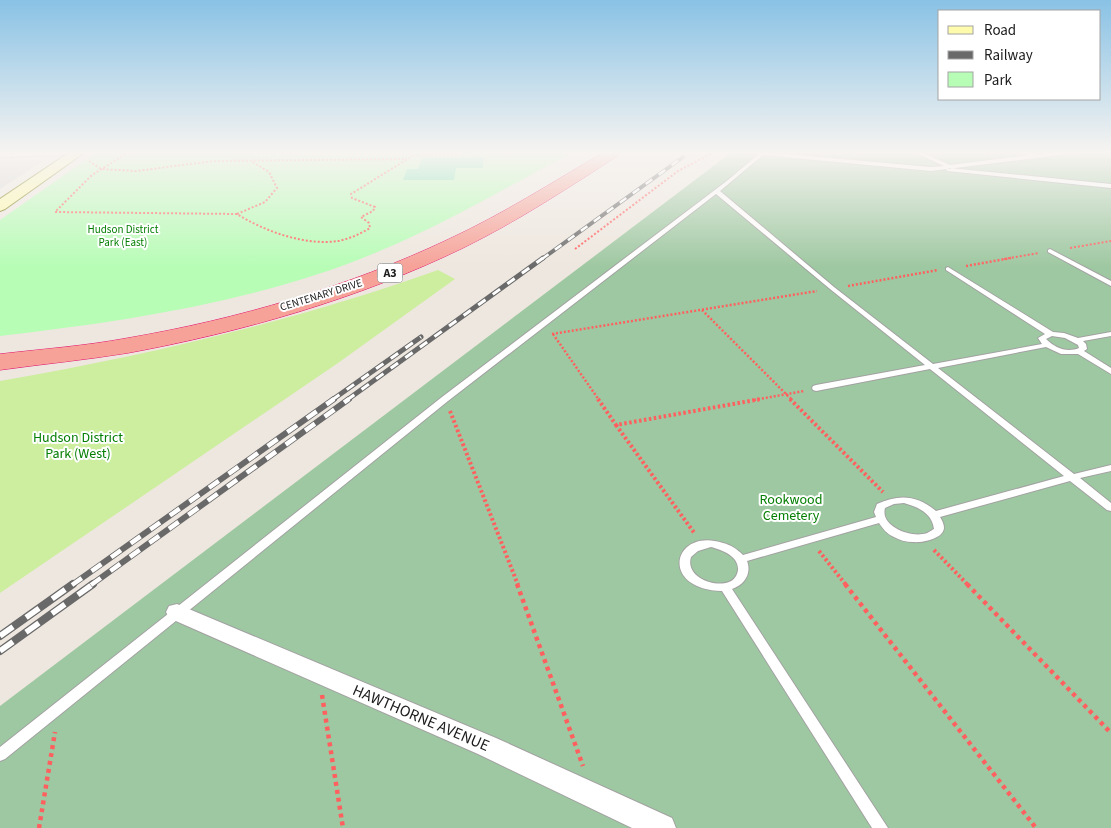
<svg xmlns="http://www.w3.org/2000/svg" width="1111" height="828" font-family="'Source Sans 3',sans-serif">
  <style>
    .residential { fill: #d9d8d8 }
    .grass { fill: #cded9f }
    .cemetery { fill: #9ec8a1 }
    .park { fill: #b7fdb6 }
    .pitch { fill: #75e4af }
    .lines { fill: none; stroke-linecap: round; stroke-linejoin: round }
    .service-casing { stroke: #a2a2a2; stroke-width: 2 }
    .minor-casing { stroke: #a2a2a2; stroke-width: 2 }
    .secondary-casing { stroke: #727400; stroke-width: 2 }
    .trunk-casing { stroke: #e2166f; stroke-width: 1 }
    .path-far3 { stroke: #ff605f; stroke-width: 2; stroke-dasharray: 2 2; stroke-linecap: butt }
    .path-far2 { stroke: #ff605f; stroke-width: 2.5; stroke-dasharray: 2 2; stroke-linecap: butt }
    .path-far1 { stroke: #ff605f; stroke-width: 4; stroke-dasharray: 2.5 2.5; stroke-linecap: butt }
    .path { stroke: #ff605f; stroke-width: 4.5; stroke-dasharray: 4 4; stroke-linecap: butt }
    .service { fill: #fff; fill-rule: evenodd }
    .minor { fill: #fff; fill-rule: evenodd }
    .secondary { fill: #fefbac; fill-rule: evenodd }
    .trunk { fill: #f6a298; fill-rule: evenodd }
    .rail-far3-casing { stroke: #696969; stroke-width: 4 }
    .rail-far2-casing { stroke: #696969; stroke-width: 5 }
    .rail-far1-casing { stroke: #696969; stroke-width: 6 }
    .rail-casing { stroke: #696969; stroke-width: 8 }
    .rail-far3 { stroke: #fff; stroke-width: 2.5; stroke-dasharray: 8; stroke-linecap: butt }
    .rail-far2 { stroke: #fff; stroke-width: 3; stroke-dasharray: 9; stroke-linecap: butt }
    .rail-far1 { stroke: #fff; stroke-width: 4.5; stroke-dasharray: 12; stroke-linecap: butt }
    .rail { stroke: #fff; stroke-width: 5.5; stroke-dasharray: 16; stroke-linecap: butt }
    .labels { text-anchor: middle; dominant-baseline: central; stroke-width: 4; stroke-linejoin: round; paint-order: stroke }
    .far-park-label { font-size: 11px; fill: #047f03; stroke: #fff }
    .far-street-label { font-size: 11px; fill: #1b1b1b; stroke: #fff }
    .shield { fill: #fff; stroke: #5f5f5f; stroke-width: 1 }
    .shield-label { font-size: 12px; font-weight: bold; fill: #1b1b1b }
    .park-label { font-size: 14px; fill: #047f03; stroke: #fff }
    .near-street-label { font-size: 16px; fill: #1b1b1b; stroke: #fff }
  </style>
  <rect width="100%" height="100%" fill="#eee7df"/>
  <!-- residential -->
  <path class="residential" d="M0,160H40L43,161L0,189Z"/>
  <!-- grass -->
  <path class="grass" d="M438,270L455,279L338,363L0,593V381C149,355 295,321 438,270Z"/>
  <!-- cemetery -->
  <path class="cemetery" d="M732,152H1111V828H0V706Z"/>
  <!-- park -->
  <path class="park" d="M97,152H573C512,184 452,220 389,247C269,300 129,321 0,336V220Z"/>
  <!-- pitch -->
  <path class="pitch" d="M484,157L483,168H456L454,180H403L407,169H418L422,158Z"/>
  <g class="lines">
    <defs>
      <path id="service" d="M761,152L931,167L944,166L916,153V152H921L950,165L1029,155L1023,153V152C1029,152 1034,154 1039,154C1052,154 1065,151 1077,152L1075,153L931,171L763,155L720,191L834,287L933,364L1042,344L1038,338L1045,334L946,270V268L948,267L1053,332L1064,333L1078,338L1111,332V336L1083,341L1086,344L1087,349L1084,351L1111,368V374L1078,354H1061L1046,347L938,368L1074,474L1111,465V471L1080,478L1111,503V511L1107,510L1070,481L940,517C942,520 944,524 944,528C943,539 922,543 913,542C906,542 899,540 894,537C887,534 883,529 879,523L747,561C752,574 744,585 732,589L888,828H872L722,591C658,589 673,527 723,543C731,545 737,549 743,555L876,517L874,512L877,504C899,494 917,495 936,511L1064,476L930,369L816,391L813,390L812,388L813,386L816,385L925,365L830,289L716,194L448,401L5,759L0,761V747L442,397L728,180ZM1052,336L1065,338L1078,345L1079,348C1067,353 1055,348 1046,339ZM904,503C918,507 932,513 934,529C930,531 927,534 923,534C909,537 880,526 885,508L894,504ZM711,547C722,550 739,556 738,570C737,576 734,580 729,582C713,588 685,576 691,557L698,551Z
        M949,168L1111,184V188L947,171L946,170Z
        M1050,249L1111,281V286L1048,252V250Z"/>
      <path id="minor" d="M0,152H67L62,155L0,157Z
        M177,604L496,738L672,818L676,828H632L478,754L169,618L166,612L169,606Z"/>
      <path id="secondary" d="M70,152H85L5,209L0,211V199Z"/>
      <path id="trunk" d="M604,152H622L619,155C568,188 518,221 463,248C358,299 242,332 128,353C85,360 43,364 0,370V354C43,349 85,346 128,338C238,319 348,287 449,239C503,214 553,182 604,152Z"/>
    </defs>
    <!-- service casing -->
    <use href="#service" class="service-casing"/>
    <!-- minor casing -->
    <use href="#minor" class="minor-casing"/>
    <!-- secondary casing -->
    <use href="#secondary" class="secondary-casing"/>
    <!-- trunk casing -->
    <use href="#trunk" class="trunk-casing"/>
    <!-- path-far3 -->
    <path class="path-far3" d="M129,152L92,175L55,212L237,214C264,231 305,246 338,241C349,239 360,234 370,228L369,223L361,217L373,211L375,207L352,198L351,194L414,155H458L459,152
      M89,161L101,169L136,171L214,161L407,159
      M237,214L265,202L277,188L269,172L251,161
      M1070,248L1111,241
      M575,249L678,171L714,152
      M1004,259L1039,253"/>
    <!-- path-far2 -->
    <path class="path-far2" d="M966,266L1011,258
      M848,286L938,270
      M702,310L792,400
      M552,334L817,291
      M553,334L599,400
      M754,400L804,391"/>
    <!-- path-far1 -->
    <path class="path-far1" d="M598,399L616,425L761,399
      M790,399L883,492
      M450,411L518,585
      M616,425L695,534
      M934,550L968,585
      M819,551L846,585"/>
    <!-- path -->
    <path class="path" d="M517,584L583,766
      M845,584L1036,828
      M967,584L1111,733
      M322,695L343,828
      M39,828L55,732"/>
    <!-- service -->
    <use href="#service" class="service"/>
    <!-- minor -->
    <use href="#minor" class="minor"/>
    <!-- secondary -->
    <use href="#secondary" class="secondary"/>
    <!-- trunk -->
    <use href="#trunk" class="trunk"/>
    <defs>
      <path id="rail-far3" d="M542,259L690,152"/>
      <path id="rail-far2" d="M332,400L421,337
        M347,400L543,258"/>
      <path id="rail-far1" d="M72,585L334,399
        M91,585L349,399"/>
      <path id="rail" d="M0,636L73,584
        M0,651L93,584"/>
    </defs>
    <!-- rail-far3 casing -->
    <use href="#rail-far3" class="rail-far3-casing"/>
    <!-- rail-far2 casing -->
    <use href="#rail-far2" class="rail-far2-casing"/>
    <!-- rail-far1 casing -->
    <use href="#rail-far1" class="rail-far1-casing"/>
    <!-- rail casing -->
    <use href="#rail" class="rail-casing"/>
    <!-- rail-far3 -->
    <use href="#rail-far3" class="rail-far3"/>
    <!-- rail-far2 -->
    <use href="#rail-far2" class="rail-far2"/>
    <!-- rail-far1 -->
    <use href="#rail-far1" class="rail-far1"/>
    <!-- rail -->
    <use href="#rail" class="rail"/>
  </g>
  <!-- sky -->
  <linearGradient id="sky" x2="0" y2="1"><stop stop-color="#89c2e5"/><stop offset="0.57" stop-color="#f7f4f1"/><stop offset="1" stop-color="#f7f4f1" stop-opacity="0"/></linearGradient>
  <rect width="1111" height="267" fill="url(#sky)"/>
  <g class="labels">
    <!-- far-park labels -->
    <g class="far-park-label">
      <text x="123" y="229">Hudson District<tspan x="123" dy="13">Park (East)</tspan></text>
    </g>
    <!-- far-street labels -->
    <g class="far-street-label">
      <text transform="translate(321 295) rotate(-17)">CENTENARY DRIVE</text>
    </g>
    <!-- shield labels -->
    <rect class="shield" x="377.5" y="263.5" width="25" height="19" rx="4"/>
    <g class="shield-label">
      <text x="390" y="273">A3</text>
    </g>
    <!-- park labels -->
    <g class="park-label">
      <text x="78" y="438">Hudson District<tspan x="78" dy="16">Park (West)</tspan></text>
      <text x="791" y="500">Rookwood<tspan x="791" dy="16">Cemetery</tspan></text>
    </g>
    <!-- near-street labels -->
    <g class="near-street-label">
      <text transform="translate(421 718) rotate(23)">HAWTHORNE AVENUE</text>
    </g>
  </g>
  <!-- legend -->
  <rect x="938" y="10" width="162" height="90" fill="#ffffff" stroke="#a4a4a4"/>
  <rect x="948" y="26" width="25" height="8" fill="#fefbac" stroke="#a4a4a4"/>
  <text x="984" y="35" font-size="15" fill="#1b1b1b">Road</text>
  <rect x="948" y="51" width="25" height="8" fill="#696969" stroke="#a4a4a4"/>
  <text x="984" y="60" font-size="15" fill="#1b1b1b">Railway</text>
  <rect x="948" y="72" width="25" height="15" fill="#b7fdb6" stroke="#a4a4a4"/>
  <text x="984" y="85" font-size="15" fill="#1b1b1b">Park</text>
</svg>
